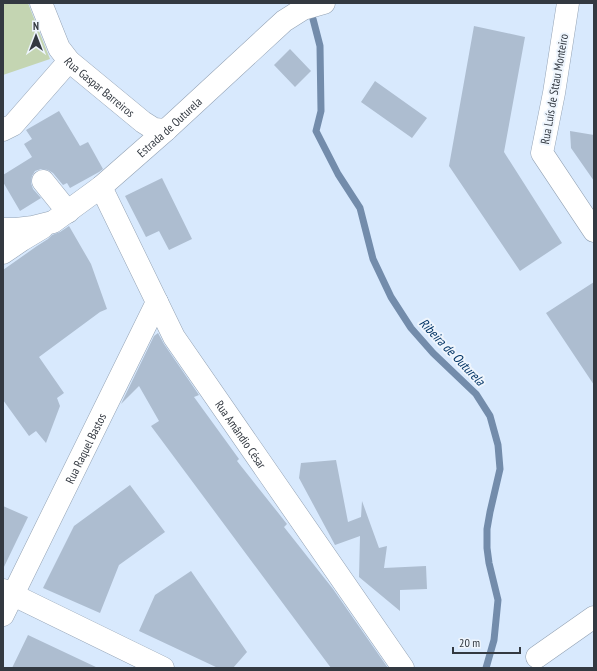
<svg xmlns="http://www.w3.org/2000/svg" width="597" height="671" font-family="'PT Sans Narrow',sans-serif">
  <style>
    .green { fill: #c4d5b2 }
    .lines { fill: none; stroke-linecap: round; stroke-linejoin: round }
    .stream { stroke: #738cab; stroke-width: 7 }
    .building { fill: #adbdd0 }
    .minor-casing { stroke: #93a2b4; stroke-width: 23 }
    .minor { stroke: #fff; stroke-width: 22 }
    .labels { text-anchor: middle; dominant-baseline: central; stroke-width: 4; stroke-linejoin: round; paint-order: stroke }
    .street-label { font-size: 12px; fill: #333941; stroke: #eef5fd }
    .water-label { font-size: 13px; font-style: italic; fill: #043566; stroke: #eef5fd }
  </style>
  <rect width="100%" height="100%" fill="#d8e9fd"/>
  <!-- green -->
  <path class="green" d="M3,3H28L50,59L3,75Z"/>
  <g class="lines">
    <!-- stream -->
    <path class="stream" d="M313,19L320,46L321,111L316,131L338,174L360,208L373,259L391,297L411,328L433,353L476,394L490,416L498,445L500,469L490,512L487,529V548L489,563L498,600L494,640L486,668"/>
  </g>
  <!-- building -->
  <path class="building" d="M474,26L525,37L504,152L562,243L520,271L449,166Z
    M290,49L311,71L295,87L274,65Z
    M375,81L427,118L412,138L361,102Z
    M59,111L80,146L88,142L103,169L99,172L70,188L67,183L63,185L53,173L48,170L41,169L35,171L32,176L31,183L33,189L41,198L20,211L3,182V175L32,157L24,144L32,139L26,130Z
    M570,131L594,135V181L571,148Z
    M162,178L192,239L169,250L159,231L146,237L125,196Z
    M69,226L91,264L107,309L100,312L39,357L64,393L57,398L60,406L46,443L36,431L29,436L3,400V270L37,246L48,239L52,235L60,232Z
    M594,282V385L546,313Z
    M158,333L164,344L199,395L194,397L239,459L237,461L287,524L284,527L333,589L388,668H331L151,426L159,421L139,386L121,404L154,336Z
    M336,460L348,522L361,517L362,501L379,548L387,546L384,568L426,566L427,589L400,590V611L359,577L360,536L335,545L299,478L301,463Z
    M130,485L165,532L119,565L100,613L43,588L74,526Z
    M3,506L28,517L3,569Z
    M191,571L247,652L233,668H218L139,631L155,595Z
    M28,635L98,668H12Z"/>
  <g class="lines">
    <defs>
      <g id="minor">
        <path id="s1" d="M41,3L59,48L69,61L143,122L154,129L166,130"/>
        <path d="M568,3L554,93L542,153L594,231"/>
        <path d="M3,130L13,125L69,61"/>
        <path d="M43,181L68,212"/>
        <path id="s2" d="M101,187L174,337L403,668"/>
        <path id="s3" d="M3,229H16L33,227L53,222L101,187L166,130L284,21L303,9L324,3"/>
        <path d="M3,253L22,240L42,228"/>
        <path d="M3,590L163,668"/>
        <path id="s4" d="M3,615L157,302"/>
        <path d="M537,657L594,617"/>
      </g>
    </defs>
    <!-- minor casing -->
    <use href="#minor" class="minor-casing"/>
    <!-- minor -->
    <use href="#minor" class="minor"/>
  </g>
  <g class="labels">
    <!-- street labels -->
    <g class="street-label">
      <text stroke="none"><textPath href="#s1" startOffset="105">Rua Gaspar Barreiros</textPath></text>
      <text transform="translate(554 89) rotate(-80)">Rua Luís de Sttau Monteiro</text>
      <text stroke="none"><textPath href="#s3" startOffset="201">Estrada de Outurela</textPath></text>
      <text stroke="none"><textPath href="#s2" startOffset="285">Rua Amândio César</textPath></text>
      <text stroke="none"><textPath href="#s4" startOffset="186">Rua Raquel Bastos</textPath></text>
    </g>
    <!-- water labels -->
    <g class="water-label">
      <text transform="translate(452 352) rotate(46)">Ribeira de Outurela</text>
    </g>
  </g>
  <!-- border -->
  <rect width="597" height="671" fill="none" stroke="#333941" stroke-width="8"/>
  <!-- north arrow -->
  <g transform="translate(36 36)" stroke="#eef5fd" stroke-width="3" paint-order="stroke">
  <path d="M0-3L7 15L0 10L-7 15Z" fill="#333941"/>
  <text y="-6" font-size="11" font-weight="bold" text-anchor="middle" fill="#333941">N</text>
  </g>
  <!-- scale -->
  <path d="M453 647v6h67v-6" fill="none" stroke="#333941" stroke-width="2"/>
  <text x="459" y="647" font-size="12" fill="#333941" stroke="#eef5fd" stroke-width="3" paint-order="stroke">20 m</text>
</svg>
